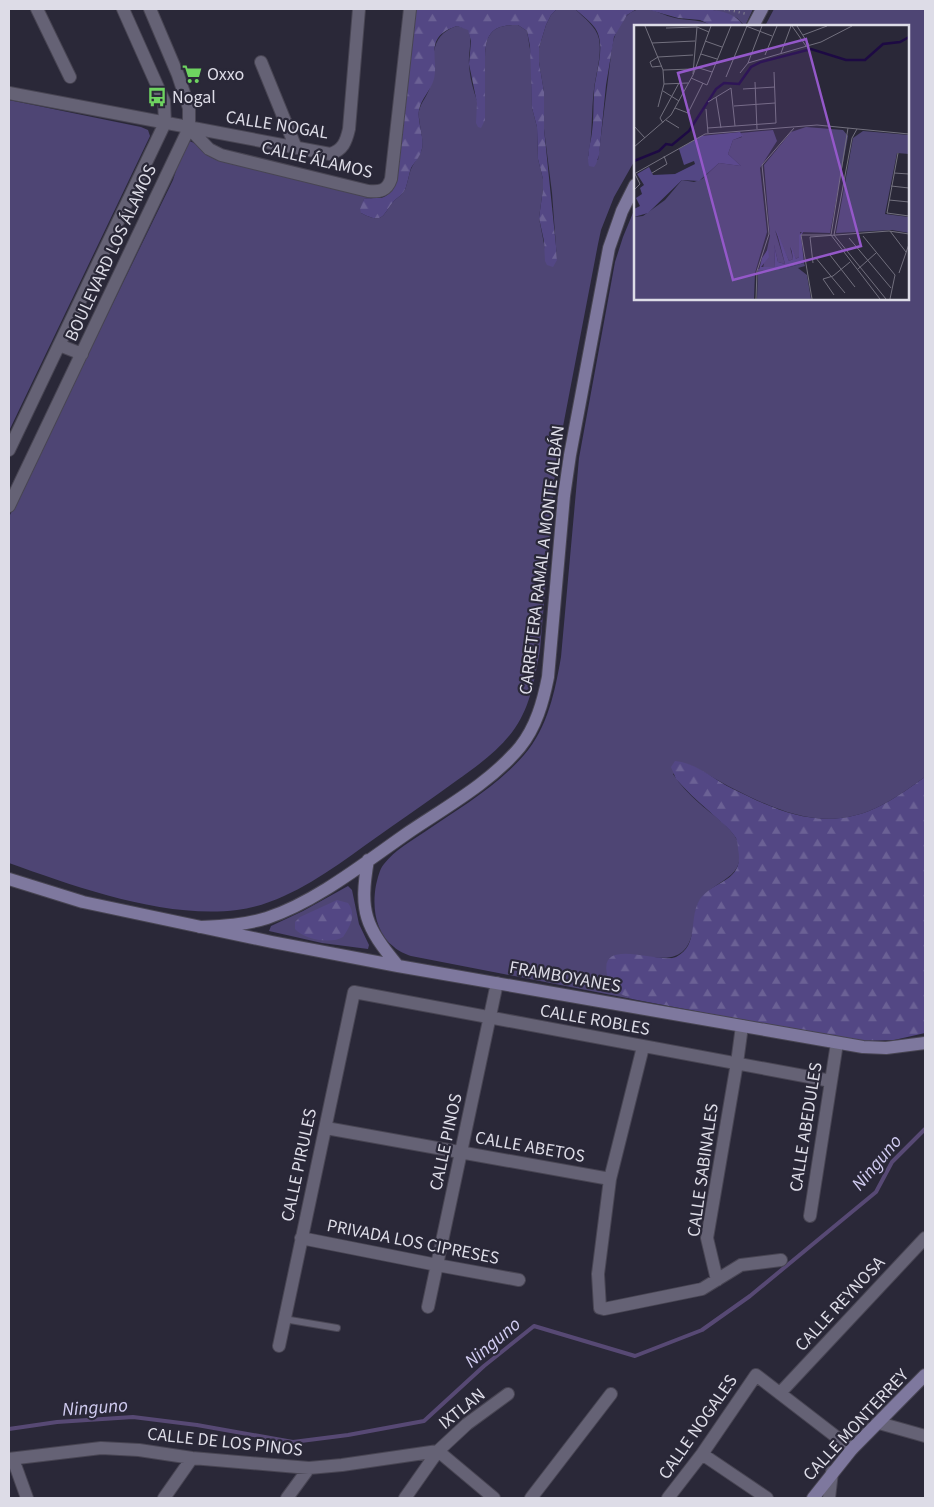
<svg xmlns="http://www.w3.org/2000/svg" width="934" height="1507" font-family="'Source Sans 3',sans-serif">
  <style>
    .grass { fill: #4e4574 }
    .forest { fill: url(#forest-firs) }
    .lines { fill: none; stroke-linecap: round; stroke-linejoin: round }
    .stream { stroke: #574974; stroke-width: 4 }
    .lane-casing { stroke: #484553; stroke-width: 8 }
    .street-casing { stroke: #484553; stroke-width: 14 }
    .secondary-casing { stroke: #484553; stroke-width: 14 }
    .path { stroke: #858391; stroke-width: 2.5; stroke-dasharray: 1 4; stroke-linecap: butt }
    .lane { stroke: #656275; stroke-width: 6 }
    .street { stroke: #656275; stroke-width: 12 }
    .secondary { stroke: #7e789e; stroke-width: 12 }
    .labels { text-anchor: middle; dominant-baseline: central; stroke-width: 4.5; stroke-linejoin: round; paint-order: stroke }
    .poi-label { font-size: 18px; fill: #dddce7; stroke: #2a2838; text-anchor: start }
    .street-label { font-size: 18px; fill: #dddce7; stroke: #2a2838 }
    .water-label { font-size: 19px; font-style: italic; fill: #d1ccf1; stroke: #2a2838 }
    .inset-river { fill: none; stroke: #1d0a43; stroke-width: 2.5 }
    .inset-road { fill: none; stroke: #72707e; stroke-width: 1 }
    .view { fill: #9458c9; fill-opacity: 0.15; stroke: #9458c9; stroke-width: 2.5 }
    .inset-edge { fill: none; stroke: #dddce7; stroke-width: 2.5 }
  </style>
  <defs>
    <pattern id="forest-firs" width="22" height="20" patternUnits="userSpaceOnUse" patternTransform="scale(1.25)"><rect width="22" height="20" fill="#534784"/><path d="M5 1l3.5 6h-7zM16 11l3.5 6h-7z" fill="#6b6195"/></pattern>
  </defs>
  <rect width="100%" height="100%" fill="#2a2838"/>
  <!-- grass -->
  <path class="grass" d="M557,9H575C584,18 596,26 599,39C602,55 596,73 594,89C591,112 593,134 588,156L598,160L612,47C615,31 625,7 645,9C656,10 665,16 675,18C689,21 701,19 713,26H635V160L614,197L601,230L598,244L556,463L540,650C535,677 531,705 515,728C500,750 477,766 456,781C435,796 413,812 391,827C356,851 322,879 284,896C269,903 253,908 237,910C165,919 76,887 9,863V517L173,180L183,149L189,141L192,142L227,161L370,198L364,199L361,213C384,225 382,215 394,201C399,196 404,194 406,187C408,181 409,174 411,169C414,162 420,156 422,149C424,136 418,124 419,111C421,102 428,95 430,87C436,62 426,36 457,26L468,29C473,41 468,52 469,64C470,83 477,103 485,120V57C486,32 493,25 518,25L527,31L531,55L532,108L537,127L538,159L543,179V189L539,218L545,249L557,260L552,193L544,129V92L539,62V48L546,25L551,15Z
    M710,9H753L745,26L737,18Z
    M774,9H925V777C908,789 889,803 869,811C820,830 778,811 734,789C718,781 704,771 687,764L673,774C680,785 689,794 699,803C709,812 732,828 737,840C751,883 708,878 697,906C695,912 695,920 694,925C690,951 679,961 653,957L616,991L632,999L411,956C405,954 398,951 394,947C375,932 372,907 376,885C378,878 379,870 384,864C395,850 411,841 426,831C460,808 497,786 524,755C548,727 555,691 561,657L579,458L615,262L623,237L635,208V299H908V26H765Z
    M9,100L141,127L148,130L150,136L9,431Z
    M348,886L352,890L359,924L369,945L368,949L322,943L269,931L271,926L303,911Z"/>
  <!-- forest -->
  <path class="forest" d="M414,9H557L551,15L546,25L539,48V62L544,92V129L556,246L557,260L553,267L547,265L545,261L544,241L539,218L543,189V179L538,159L537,127L532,108L530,46L527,31L518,25C493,25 486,32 485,57V120L481,128L478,127L476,123L477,103L469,64L471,41L468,30L457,26C423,37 439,57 434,79C431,90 421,99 419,110C417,124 426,139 421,152C419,158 414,163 411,168C409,174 408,181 406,187C404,194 399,196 394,201C382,215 384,225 361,213L360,209L364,199C378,196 387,203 393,185Z
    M575,9H640L635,10L627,15L614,37L606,85L599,155L596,164L594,167L589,166C586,155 591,143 592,132C594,119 593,106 594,93C595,73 607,46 595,28C591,22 581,14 575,9Z
    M646,9C668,9 733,2 743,26H713L700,20L678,18Z
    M675,761C697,763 714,780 733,789C777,811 820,830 869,811C889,803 908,789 925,777V1033L894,1040L861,1041L821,1035L632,999C623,995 613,992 609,981C592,933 658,965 676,957C700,945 688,917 700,899C713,880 745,882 738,849C738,845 737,841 736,838C729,827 717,819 709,811C697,801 686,790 676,779L671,767Z
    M337,900L348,903C357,915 350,926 343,937C332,944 304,940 295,929V922L300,917Z"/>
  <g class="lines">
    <!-- stream -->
    <path class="stream" d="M9,1429L57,1422L133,1417L197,1425L293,1442L348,1435L424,1421L484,1366L534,1326L635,1356L702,1330L750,1296L876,1192L892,1162L925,1129"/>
    <defs>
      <path id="lane" d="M284,1319L337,1328"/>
      <path id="street" d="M37,9L70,77
        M261,62L296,148
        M9,93L330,154C343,150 346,142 349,129L359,9
        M189,128L209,149L221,155L368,191C380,192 387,191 391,179L410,9
        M59,345L82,354
        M9,450L165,123L164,101L123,9
        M9,506L189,128V108L178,75L150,9
        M643,1047L610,1179L598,1274L600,1308L604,1309L702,1289L741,1265L781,1260
        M326,1128L610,1179
        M810,1216L837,1043
        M301,1238L437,1265L519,1280
        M717,1280L707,1238L737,1063L742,1026
        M428,1307L497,983
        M279,1346L354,992L831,1081
        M780,1393L925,1238
        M879,1423L925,1436
        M438,1451L494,1498
        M702,1454L767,1498
        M9,1459L101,1448L139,1450L192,1458L309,1468L342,1465L438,1451
        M13,1459L27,1498
        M164,1498L192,1458
        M287,1498L309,1468
        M405,1498L438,1451L467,1424L508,1394
        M531,1498L611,1394
        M668,1498L702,1454L756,1375L852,1449
        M829,1498L832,1472"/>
      <path id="secondary" d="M753,26L762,9
        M368,860C359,912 365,926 398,966
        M9,879L83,902L272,942L398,966L863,1047L886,1048L925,1043
        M200,927C222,926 245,925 267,918C316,902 367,861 409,832C446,807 491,782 520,747C536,727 543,702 548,677L564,496L570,455L609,248L622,211L635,185
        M813,1498L852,1449L925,1375"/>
    </defs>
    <!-- lane casing -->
    <use href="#lane" class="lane-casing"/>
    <!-- street casing -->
    <use href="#street" class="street-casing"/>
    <!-- secondary casing -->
    <use href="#secondary" class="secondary-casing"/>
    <!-- path -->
    <path class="path" d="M724,9L747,14"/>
    <!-- lane -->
    <use href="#lane" class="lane"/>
    <!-- street -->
    <use href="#street" class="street"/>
    <!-- secondary -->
    <use href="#secondary" class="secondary"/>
  </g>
  <!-- icons -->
  <defs>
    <symbol id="supermarket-bare" viewBox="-9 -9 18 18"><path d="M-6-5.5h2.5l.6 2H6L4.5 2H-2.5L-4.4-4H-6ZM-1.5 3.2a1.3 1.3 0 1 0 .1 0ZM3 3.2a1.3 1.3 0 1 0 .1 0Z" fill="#6ed360" stroke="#2a2838" stroke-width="2.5" paint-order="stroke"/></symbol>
    <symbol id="bus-bare" viewBox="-9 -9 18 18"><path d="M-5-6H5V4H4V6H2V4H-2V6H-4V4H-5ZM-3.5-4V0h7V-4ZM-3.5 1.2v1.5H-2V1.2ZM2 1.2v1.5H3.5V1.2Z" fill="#6ed360" stroke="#2a2838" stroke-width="2.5" paint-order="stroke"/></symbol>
  </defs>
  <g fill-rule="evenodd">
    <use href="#supermarket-bare" x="178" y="60" width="28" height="28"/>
    <use href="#bus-bare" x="143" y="83" width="28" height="28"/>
  </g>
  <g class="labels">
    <!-- poi labels -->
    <g class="poi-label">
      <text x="207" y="74">Oxxo</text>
      <text x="172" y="97">Nogal</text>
    </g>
    <!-- street labels -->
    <g class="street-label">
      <text transform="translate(277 125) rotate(9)">CALLE NOGAL</text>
      <text transform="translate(317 160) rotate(13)">CALLE ÁLAMOS</text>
      <text transform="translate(111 253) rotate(-65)">BOULEVARD LOS ÁLAMOS</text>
      <text transform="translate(542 560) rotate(-83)">CARRETERA RAMAL A MONTE ALBÁN</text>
      <text transform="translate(565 977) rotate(10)">FRAMBOYANES</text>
      <text transform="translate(595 1020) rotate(10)">CALLE ROBLES</text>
      <text transform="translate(806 1127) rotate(-81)">CALLE ABEDULES</text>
      <text transform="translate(446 1142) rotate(-78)">CALLE PINOS</text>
      <text transform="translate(530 1147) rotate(10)">CALLE ABETOS</text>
      <text transform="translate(299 1165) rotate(-78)">CALLE PIRULES</text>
      <text transform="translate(703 1170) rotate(-82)">CALLE SABINALES</text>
      <text transform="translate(413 1242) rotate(11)">PRIVADA LOS CIPRESES</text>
      <text transform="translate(840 1304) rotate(-47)">CALLE REYNOSA</text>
      <text transform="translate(462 1409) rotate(-39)">IXTLAN</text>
      <text transform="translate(856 1425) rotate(-47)">CALLE MONTERREY</text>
      <text transform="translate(698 1427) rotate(-55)">CALLE NOGALES</text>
      <text transform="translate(225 1442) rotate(6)">CALLE DE LOS PINOS</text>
    </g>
    <!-- water labels -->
    <g class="water-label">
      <text transform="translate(877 1163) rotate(-50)">Ninguno</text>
      <text transform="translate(493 1343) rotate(-40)">Ninguno</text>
      <text transform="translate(95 1408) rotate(-4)">Ninguno</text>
    </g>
  </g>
  <!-- overview -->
  <g transform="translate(634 25)">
    <rect width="275" height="275" fill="#2a2838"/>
    <path d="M172,102L209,105L214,111L196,208L166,207V231L162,234L156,222L159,234L155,236L141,205L151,239L144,237L140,220L141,242L129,243L136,211L130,140L157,107ZM139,105L143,116L126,143L133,207L121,248L120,274H0V192L9,191L31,175L48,155L60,157L68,154L85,138L107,141L94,129L99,115L108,112L107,108ZM229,106L275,110V129L263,128L251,189L275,192V208L258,205L202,208L219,113ZM170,238L171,241L164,243L173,250L177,274H123L124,244L145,245Z" fill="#4e4574"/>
    <path d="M106,107L109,111L99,115L94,129L107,141L85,138L65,156L48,155L14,188L0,192V184L6,181L2,173L8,169L6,163L10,160L3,149L15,142L19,150L41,149L61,139L60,136L50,140L45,124L67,111ZM142,204L155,236L159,234L157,221L162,234L165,232V210L170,205L167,211L170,238L145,245H125L128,233L134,224L135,232L127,242H141L140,220L144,237L151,239Z" fill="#534784"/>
    <path class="inset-river" d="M0,136L25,126L32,119L38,120L55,106L82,64L90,58L105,59L117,42L127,37L177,24L212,35H231L249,19L266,17L275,12"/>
    <path class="inset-road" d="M11,1L29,45L30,59L24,82M112,1L138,11M158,1L172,21M163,1L175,20M32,3L63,2L75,7M169,10L193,1M71,16L88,22M18,18L61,16M147,28L157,1M67,29L83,34M131,30L143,1M114,38L187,17L218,1M28,41L18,42L16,37L24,32L59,30M62,42L78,47M29,45L58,44M106,48L114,38L128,1M59,49L63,2M92,52L113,1M57,53L73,60L97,1M121,57L123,104M30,59L54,58M109,64L141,62M29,66L45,76M82,72L87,103M74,77L97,63L101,101M100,81L141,78M41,83L54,88L69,58M72,84L74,108M32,95L45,103M29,98L26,93L45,58M0,101L11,113M74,103L142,98L140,47M214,103L197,210L246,274M223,104L218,113L200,210L252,274M0,122L37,90L59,50L77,1M264,128L253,188L275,191M18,148L33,139L30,131M260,148L275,149M0,149L71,109L183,100L275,109M257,161L275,163M0,165L6,159L1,149M255,175L275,177M256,206L272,227M229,211L261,250L256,274M215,213L257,263M196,230L221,262M181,232L211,268M179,238L176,212L255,206L275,209M224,244L242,228M265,248L275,219M200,270L189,254L199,251L216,237M122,274L123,246L135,209L128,140L160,103M178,274L167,210H197"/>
    <path class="view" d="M172,14L227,221L99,255L44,48Z"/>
    <rect width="275" height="275" class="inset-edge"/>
  </g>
  <!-- border -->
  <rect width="934" height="1507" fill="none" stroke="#dddce7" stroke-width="20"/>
</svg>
